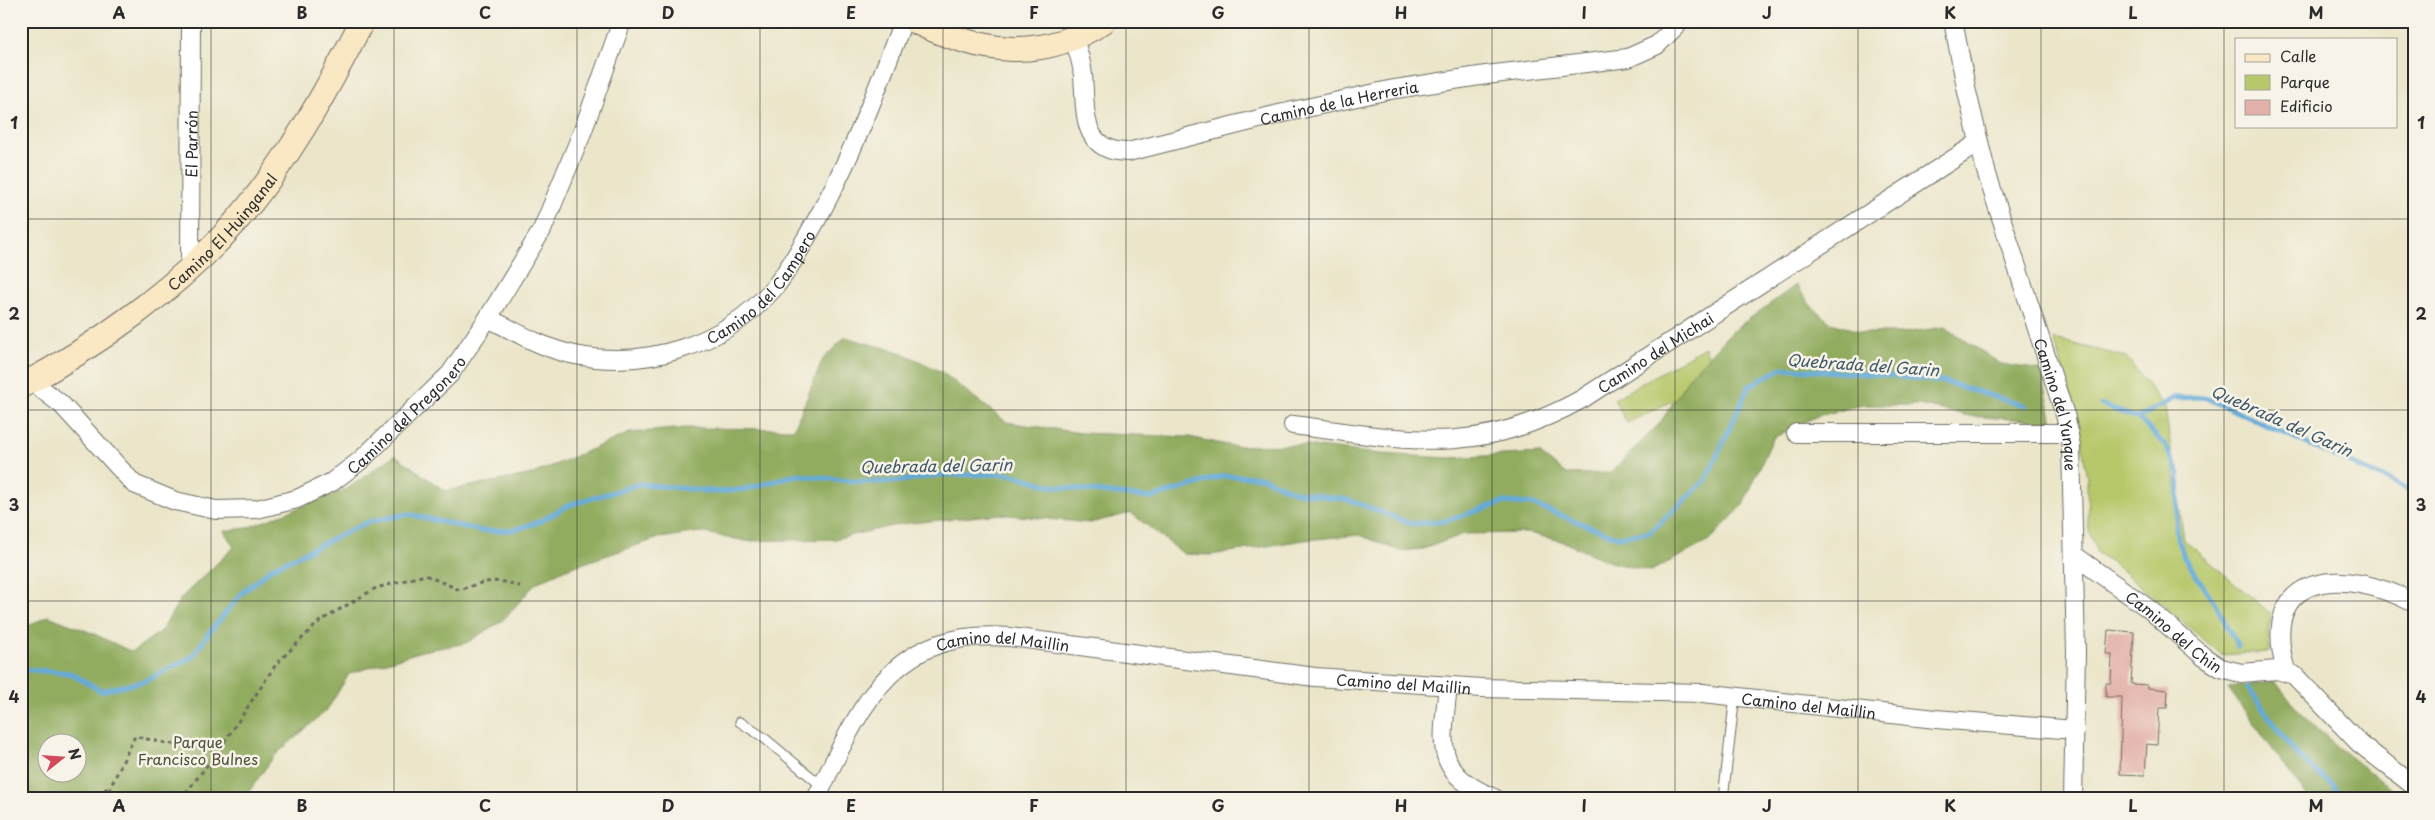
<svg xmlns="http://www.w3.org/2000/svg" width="2435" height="820" font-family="'Playpen Sans',sans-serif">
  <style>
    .green { fill: #b7c86b; stroke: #717a4b }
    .forest { fill: #91ac5f; stroke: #5e6c45; fill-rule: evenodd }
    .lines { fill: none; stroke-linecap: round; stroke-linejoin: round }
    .stream { stroke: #63aad9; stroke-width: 5 }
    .building { fill: #e3b1a9 }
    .lane-casing { stroke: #6e6c63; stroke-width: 11 }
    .street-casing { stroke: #6e6c63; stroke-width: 20 }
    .secondary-casing { stroke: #6e6c63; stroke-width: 26 }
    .path { stroke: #6e6c63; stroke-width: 3; stroke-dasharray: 4 4; stroke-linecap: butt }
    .lane { stroke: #fff; stroke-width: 9 }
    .street { stroke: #fff; stroke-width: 18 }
    .secondary { stroke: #fae7c3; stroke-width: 24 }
    .grid { fill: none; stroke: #2b2b2b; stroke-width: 1; stroke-opacity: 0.55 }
    .labels { text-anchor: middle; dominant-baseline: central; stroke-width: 5; stroke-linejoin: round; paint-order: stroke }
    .street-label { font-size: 15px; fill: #2b2b2b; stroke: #f7f3e8 }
    .park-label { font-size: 15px; fill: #4e523b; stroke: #f7f3e8 }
    .water-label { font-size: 16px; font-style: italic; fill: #3f5768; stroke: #f7f3e8 }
    .neatline { fill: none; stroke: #2b2b2b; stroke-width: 2 }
    .grid-label { font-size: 16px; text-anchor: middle; font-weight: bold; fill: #2b2b2b }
  </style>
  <rect width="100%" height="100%" fill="#f7f3e8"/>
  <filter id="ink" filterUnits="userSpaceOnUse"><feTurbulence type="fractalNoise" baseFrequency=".02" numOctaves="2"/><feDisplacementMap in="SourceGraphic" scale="10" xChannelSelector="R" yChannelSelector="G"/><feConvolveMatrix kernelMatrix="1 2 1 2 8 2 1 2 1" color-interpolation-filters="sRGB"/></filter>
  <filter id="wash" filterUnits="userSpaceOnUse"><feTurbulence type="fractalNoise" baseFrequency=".0096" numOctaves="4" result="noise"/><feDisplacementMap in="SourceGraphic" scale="20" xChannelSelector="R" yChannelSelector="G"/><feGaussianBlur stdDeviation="1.12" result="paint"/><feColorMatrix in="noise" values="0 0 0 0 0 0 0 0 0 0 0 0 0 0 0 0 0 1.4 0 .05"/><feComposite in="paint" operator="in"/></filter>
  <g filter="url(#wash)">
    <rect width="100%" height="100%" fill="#ebe6ca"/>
    <!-- green -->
    <path class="green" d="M2054,339L2126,357L2165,407L2184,540L2270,613L2269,652L2222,655L2113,563L2097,553L2088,527L2087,479L2080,426Z
      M1705,347L1717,379L1627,423L1614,399Z"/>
    <!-- forest -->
    <path class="forest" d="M1796,285L1811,306L1831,323L1866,333H1903L1945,327L2001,364L2041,370L2053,422L1969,416L1919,405H1862L1817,416L1773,438L1743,505L1709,541L1651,571L1610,562L1561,541L1529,533L1464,534L1423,549L1400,551L1360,535L1304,540L1211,555L1184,554L1131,513L1090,523L1000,514L901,524L835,539L746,541L700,532L659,538L566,569L536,583L502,621L466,643L422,651L349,674L327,710L274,756L250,790L240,799H21V630L48,616L92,633L132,652L161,631L181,598L234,547L224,531L247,528L347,489L395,455L445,491L533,474L630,433L686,428L794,429L823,359L845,337L903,353L943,373L1006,422L1081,433L1189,437L1232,446L1301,445L1380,454L1449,458L1539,453L1566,474L1610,473L1660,423L1690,376L1731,332ZM48,742H78V772H48Z
      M2275,681C2309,728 2359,765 2406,799H2309L2228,688Z"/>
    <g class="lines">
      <!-- stream -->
      <path class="stream" d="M2101,405L2138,418L2165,445L2179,474L2176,531L2184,557L2216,605L2238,647
        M2138,418L2174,398L2204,397L2414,492
        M21,669L70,673L101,691L145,681L192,657L209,633L243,592L272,568L368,522L408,514L482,531L513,530L539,522L569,505L640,484L719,492L746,489L796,475L859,482H892L941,475L1010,474L1051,486L1151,498L1223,476L1261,477L1295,492L1349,500L1412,524L1445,521L1504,502L1531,504L1617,537L1650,532L1706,480L1749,386L1782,368L1880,375L1945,382L2025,406
        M2247,687L2298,756L2331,784L2343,799"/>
    </g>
    <g id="blocks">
      <!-- building -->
      <path class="building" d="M2108,630L2134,632L2131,684L2148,685V688L2168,690L2167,708H2159L2157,745L2147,744L2145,775L2120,774L2122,697H2106V683H2111L2112,654H2106Z"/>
    </g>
  </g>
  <g filter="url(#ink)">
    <use href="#blocks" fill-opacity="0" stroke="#6e6c63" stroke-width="1"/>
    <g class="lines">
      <defs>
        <path id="lane" d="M740,722L763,737L822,786
          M1723,799L1735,695"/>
        <g id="street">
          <path id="s1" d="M1953,21L1967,92L1986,171L2066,418L2071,447L2076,652L2073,799"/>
          <path id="s2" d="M1073,38C1078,50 1082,62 1083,76C1086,110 1080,152 1128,152L1279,114L1389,90L1486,75L1628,58L1657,45L1681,21"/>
          <path id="s3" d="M190,268L191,21"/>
          <path id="s4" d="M488,318C516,332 544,349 575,355C647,369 724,345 773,289C787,273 797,254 808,235C848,167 875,95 903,21"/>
          <path id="s5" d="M31,381L61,404L134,484L175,501L216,510L257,509L297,499L332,482L361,460L450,374L488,318L542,230L582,133L622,21"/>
          <path id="s6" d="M1293,425C1406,440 1477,458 1582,399L1978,143"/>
          <path d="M1796,433H2069"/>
          <path id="s7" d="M2074,555L2149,609L2204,657L2221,668L2241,673L2277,670L2294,675L2359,743L2414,786"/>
          <path d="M2286,671C2257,569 2346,567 2414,603"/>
          <path d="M1448,686C1442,746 1432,772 1496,799"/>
          <path id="s8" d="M816,799C860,707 891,627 1010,637L1315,677L1482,688L1703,693L1936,719L2075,730"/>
        </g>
        <g id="secondary">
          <path d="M914,21C978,52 1041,64 1104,21"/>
          <path id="s9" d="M21,386C94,348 177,288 232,226C285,166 326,93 362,21"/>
        </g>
      </defs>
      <!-- lane casing -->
      <use href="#lane" class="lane-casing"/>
      <!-- street casing -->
      <use href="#street" class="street-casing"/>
      <!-- secondary casing -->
      <use href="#secondary" class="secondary-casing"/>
      <!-- path -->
      <path class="path" d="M82,799L111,787
        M109,799L111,786L135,736C168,744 189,749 223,744L277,663L320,621L376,588L425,575L460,590C485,581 494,578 520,586
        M181,799L223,745"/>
      <!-- lane -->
      <use href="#lane" class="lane"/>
      <!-- street -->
      <use href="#street" class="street"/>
      <!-- secondary -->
      <use href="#secondary" class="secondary"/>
    </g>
  </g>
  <!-- grid -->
  <path class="grid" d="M211,21V799M394,21V799M577,21V799M760,21V799M943,21V799M1126,21V799M1309,21V799M1492,21V799M1675,21V799M1858,21V799M2041,21V799M2224,21V799M21,219H2414M21,410H2414M21,601H2414"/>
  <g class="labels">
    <!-- street labels -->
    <g class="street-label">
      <text stroke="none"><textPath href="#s2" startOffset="358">Camino de la Herreria</textPath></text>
      <text stroke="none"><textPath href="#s3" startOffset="124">El Parrón</textPath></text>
      <text stroke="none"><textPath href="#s9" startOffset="255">Camino El Huinganal</textPath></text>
      <text stroke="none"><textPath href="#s4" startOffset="306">Camino del Campero</textPath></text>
      <text stroke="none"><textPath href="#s6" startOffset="384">Camino del Michai</textPath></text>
      <text stroke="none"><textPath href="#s1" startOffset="398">Camino del Yunque</textPath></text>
      <text stroke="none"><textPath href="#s5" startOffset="454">Camino del Pregonero</textPath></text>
      <text stroke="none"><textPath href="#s7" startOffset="126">Camino del Chin</textPath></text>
      <text stroke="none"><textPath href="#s8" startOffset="268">Camino del Maillin</textPath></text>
      <text stroke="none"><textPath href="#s8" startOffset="672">Camino del Maillin</textPath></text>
      <text stroke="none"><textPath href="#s8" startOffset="1078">Camino del Maillin</textPath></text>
    </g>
    <!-- park labels -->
    <g class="park-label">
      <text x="198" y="741">Parque<tspan x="198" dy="17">Francisco Bulnes</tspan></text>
    </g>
    <!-- water labels -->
    <g class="water-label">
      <text transform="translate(1863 364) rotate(4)">Quebrada del Garin</text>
      <text transform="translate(2282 420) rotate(24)">Quebrada del Garin</text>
      <text transform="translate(936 465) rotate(-1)">Quebrada del Garin</text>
    </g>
  </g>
  <!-- margin -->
  <rect width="2435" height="820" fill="none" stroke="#f7f3e8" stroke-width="55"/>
  <!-- legend -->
  <rect x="2235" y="38" width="162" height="90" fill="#f7f3e8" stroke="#a5a39c"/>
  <rect x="2245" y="54" width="25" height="8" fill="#fae7c3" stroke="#a5a39c"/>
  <text x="2280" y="62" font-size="15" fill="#2b2b2b">Calle</text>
  <rect x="2245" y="75" width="25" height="15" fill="#b7c86b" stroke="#a5a39c"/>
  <text x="2280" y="88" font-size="15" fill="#2b2b2b">Parque</text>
  <rect x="2245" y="100" width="25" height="15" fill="#e3b1a9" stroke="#a5a39c"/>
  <text x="2280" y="112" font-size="15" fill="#2b2b2b">Edificio</text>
  <!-- north arrow -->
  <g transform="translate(62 758) rotate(73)"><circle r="24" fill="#f7f3e8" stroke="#a5a39c"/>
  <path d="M0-4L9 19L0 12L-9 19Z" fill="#d1495b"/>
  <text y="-8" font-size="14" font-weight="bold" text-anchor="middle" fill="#2b2b2b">N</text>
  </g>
  <rect x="28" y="28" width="2380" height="764" class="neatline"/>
  <g class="grid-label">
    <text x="119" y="19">A</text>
    <text x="302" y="19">B</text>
    <text x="485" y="19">C</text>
    <text x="668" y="19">D</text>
    <text x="851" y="19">E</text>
    <text x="1034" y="19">F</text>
    <text x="1218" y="19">G</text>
    <text x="1401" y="19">H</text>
    <text x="1584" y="19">I</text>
    <text x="1767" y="19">J</text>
    <text x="1950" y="19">K</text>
    <text x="2133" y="19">L</text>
    <text x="2316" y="19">M</text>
    <text x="14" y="129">1</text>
    <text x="2421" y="129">1</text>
    <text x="14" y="320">2</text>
    <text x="2421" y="320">2</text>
    <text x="14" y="511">3</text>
    <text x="2421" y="511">3</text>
    <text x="14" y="703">4</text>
    <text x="2421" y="703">4</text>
    <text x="119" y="812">A</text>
    <text x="302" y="812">B</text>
    <text x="485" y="812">C</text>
    <text x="668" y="812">D</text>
    <text x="851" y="812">E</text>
    <text x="1034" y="812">F</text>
    <text x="1218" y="812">G</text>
    <text x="1401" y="812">H</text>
    <text x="1584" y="812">I</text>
    <text x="1767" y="812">J</text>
    <text x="1950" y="812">K</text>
    <text x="2133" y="812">L</text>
    <text x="2316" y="812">M</text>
  </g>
</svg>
